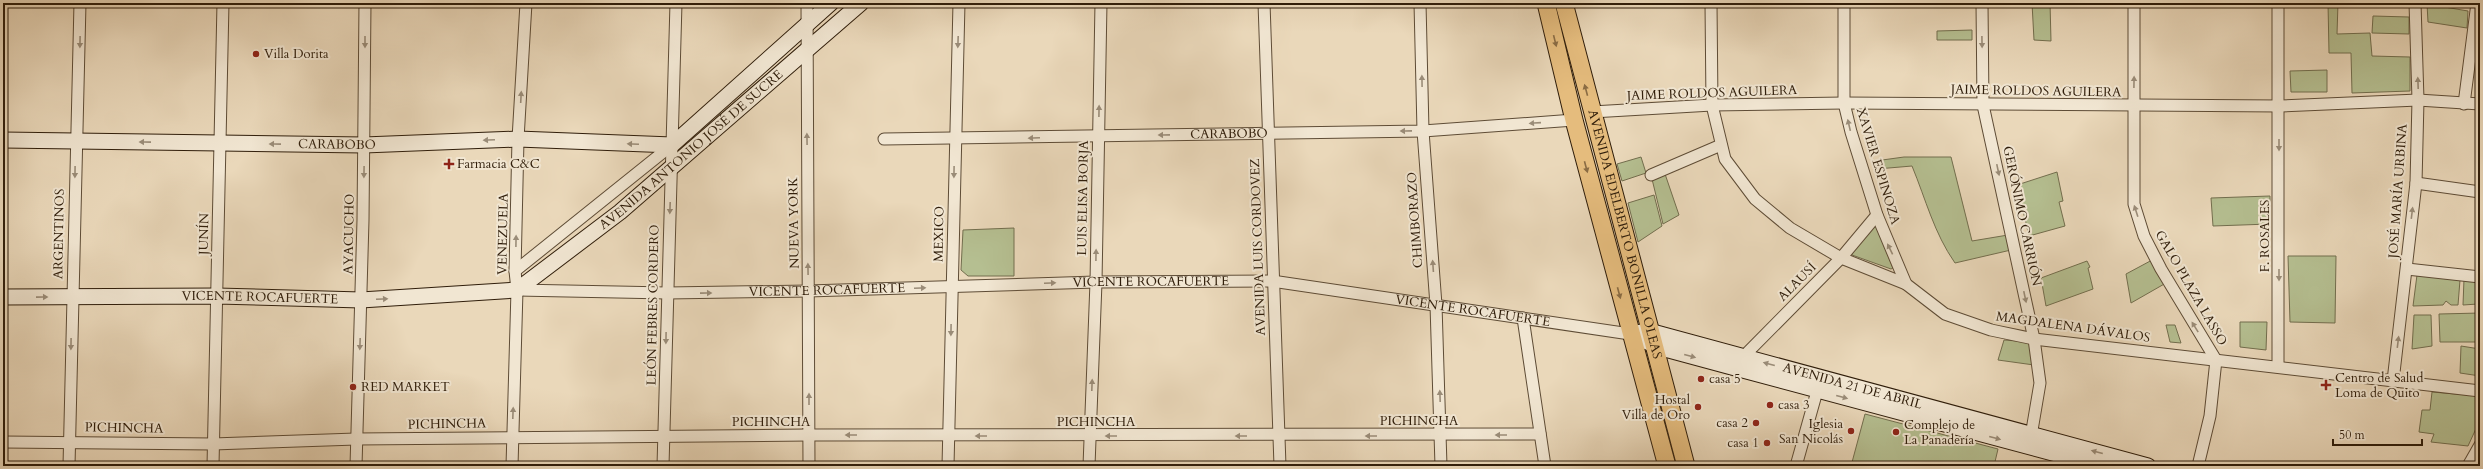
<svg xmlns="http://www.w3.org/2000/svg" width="2483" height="469" font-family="Cardo,serif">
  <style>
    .green { fill: #b5bf91; stroke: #726e4e }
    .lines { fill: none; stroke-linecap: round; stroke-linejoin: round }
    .minor-casing { stroke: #5e4c36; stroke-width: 13 }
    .secondary-casing { stroke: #2f1d0a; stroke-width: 17 }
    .primary-casing { stroke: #2f1d0a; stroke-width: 19 }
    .minor { stroke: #f1e6d2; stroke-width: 11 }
    .secondary { stroke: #f1e6d2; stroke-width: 15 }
    .primary { stroke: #e5bc7d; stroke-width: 17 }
    .oneway { fill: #8a6c44 }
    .oneway2 { fill: #9a8c78 }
    .poi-dot { fill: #8f2418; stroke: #f1e6d2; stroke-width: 1.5 }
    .labels { text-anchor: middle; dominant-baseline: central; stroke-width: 4; stroke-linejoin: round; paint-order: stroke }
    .poi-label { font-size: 13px; fill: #2f1d0a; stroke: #f1e6d2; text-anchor: start }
    .street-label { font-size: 13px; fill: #2f1d0a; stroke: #f1e6d2 }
  </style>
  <rect width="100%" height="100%" fill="#ead8ba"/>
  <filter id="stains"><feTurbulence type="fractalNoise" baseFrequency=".005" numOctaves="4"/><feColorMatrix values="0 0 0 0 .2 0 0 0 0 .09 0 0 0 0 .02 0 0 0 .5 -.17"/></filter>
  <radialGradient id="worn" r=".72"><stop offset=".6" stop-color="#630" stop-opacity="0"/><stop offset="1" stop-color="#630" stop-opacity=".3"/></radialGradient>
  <!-- green -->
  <path class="green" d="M2032,3H2050L2051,41L2034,40Z
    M2328,3H2338L2337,34L2370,33L2372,56L2410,57V91L2352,93L2351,53H2329Z
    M2427,4L2468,11L2467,28L2428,22Z
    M2373,16L2409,17V34L2372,33Z
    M1972,30V40H1937V31Z
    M2327,70V92H2291L2290,71Z
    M1641,157L1646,173L1622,181L1617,164Z
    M1904,157H1951L1972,241L2008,235L2011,250L1955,263C1934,233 1926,200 1912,166L1877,169L1875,161Z
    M1664,171L1679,215L1663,224L1651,175Z
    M2057,172L2063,201L2059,202L2065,226L2029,236L2017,185Z
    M1654,195L1662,226L1638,242L1628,203Z
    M2270,196V224L2213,226L2211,198Z
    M1876,225L1893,268L1891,269L1852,255L1851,251Z
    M1014,228V276H968L961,270L963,230Z
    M2288,256H2336L2335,323L2290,322Z
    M2154,259L2166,283L2131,303L2126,274Z
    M2087,261L2090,267L2088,268L2093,289L2046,306L2041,278Z
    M2417,275L2460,280L2458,305H2451L2446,301L2443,305L2413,306Z
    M2464,279L2480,281L2478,304L2463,305Z
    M2480,313V342H2440L2439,314Z
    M2414,315H2431L2432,346L2412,349Z
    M2240,322H2267L2266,350L2240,347Z
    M2166,325H2175L2181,343L2170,342Z
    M2004,340L2030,342L2034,365L1998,360Z
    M2461,346L2480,349V376L2460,373Z
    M2432,392L2480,396V420L2468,446L2431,442L2434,434L2419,432L2422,410H2430Z
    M1865,414L1998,449L1994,466H1851Z"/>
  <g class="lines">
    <defs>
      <g id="minor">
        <path d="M807,3L809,466"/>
        <path d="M1264,3L1280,466"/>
        <path d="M1420,3L1423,131L1436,305L1441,466"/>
        <path d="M1711,3L1712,105L1725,159L1755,199L1790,228L1841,258L1906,284L1945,314L1991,330L2034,339L2480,391"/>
        <path d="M1844,3V103L1851,132L1877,215L1906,284"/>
        <path d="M1982,3L1983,105L2034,339L2040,383L2030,442"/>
        <path d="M2134,3V204L2144,236L2161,269L2216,360L2210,416L2198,466"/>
        <path d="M2278,3V366"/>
        <path d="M2464,104L2477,3"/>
        <path d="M1592,112L1712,105L1844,103L2280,106L2418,100L2480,104"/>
        <path id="s1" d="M884,139L1423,131L1574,120"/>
        <path d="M1651,175L1721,145"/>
        <path d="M2416,183L2480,192"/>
        <path d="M2407,269L2480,277"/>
        <path d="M515,271L672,145"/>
        <path id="s2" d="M517,290L667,293L808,291L1096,282L1272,281L1630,334"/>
        <path d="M1523,318L1545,466"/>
        <path d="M1741,361L1743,357L1841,258L1877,215"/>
        <path d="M2393,381L2416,183L2418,100L2415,3"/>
        <path d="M3,442L213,444L356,439L809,435L1540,434"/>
        <path d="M69,466L80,3"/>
        <path d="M213,466L223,3"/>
        <path d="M356,466L363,220L365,3"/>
        <path d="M512,466L517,290L515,271L518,139L526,3"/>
        <path d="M663,466L676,3"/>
        <path d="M948,466L959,3"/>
        <path d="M1089,466L1096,282L1101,3"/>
        <path d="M1796,466L1819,384"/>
        <path d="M2468,466L2480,445"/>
      </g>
      <g id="secondary">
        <path id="s3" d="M3,140L364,145L518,139L672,145L831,3"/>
        <path id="s4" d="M3,297L217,296L361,300L517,290L620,212L861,3"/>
        <path id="s5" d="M1630,334L1649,331L2148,466"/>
        <path d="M1645,341L1665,349L1739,369L2101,466"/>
      </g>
      <g id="primary">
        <path d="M1546,3L1574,120L1667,466"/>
        <path id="s6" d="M1564,3L1686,466"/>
      </g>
    </defs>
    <!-- minor casing -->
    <use href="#minor" class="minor-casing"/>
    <!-- secondary casing -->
    <use href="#secondary" class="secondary-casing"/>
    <!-- primary casing -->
    <use href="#primary" class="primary-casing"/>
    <!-- minor -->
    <use href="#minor" class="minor"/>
    <!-- secondary -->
    <use href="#secondary" class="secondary"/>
    <!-- primary -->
    <use href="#primary" class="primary"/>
  </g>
  <!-- one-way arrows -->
  <defs><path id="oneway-solid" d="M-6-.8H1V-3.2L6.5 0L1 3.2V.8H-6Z"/></defs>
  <g class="oneway">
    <use href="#oneway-solid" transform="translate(1555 41) rotate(76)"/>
    <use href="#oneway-solid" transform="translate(1586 90) rotate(-105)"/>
    <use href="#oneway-solid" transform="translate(1586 167) rotate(75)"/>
    <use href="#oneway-solid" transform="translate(1619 293) rotate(75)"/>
  </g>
  <g class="oneway2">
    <use href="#oneway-solid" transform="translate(80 42) rotate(91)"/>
    <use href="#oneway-solid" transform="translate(365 42) rotate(90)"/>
    <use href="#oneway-solid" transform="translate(958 42) rotate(92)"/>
    <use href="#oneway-solid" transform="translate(1982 42) rotate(89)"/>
    <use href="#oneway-solid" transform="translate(1422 81) rotate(-91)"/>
    <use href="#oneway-solid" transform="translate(2134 82) rotate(-89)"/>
    <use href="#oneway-solid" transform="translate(2418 83) rotate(-92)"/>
    <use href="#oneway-solid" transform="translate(521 97) rotate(-87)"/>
    <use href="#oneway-solid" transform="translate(1099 111) rotate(-89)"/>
    <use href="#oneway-solid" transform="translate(1535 123) rotate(176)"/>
    <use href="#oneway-solid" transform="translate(1849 125) rotate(-103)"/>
    <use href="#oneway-solid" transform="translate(1406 131) rotate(179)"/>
    <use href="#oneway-solid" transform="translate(1164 135) rotate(179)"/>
    <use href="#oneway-solid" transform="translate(1034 138) rotate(178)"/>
    <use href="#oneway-solid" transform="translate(807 139) rotate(-91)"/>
    <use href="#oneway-solid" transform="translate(489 140) rotate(178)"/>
    <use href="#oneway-solid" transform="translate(145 142) rotate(-179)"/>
    <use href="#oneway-solid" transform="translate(275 144) rotate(-179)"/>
    <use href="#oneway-solid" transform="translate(633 144) rotate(-178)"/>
    <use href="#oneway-solid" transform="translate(2279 145) rotate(90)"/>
    <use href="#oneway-solid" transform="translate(1998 170) rotate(78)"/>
    <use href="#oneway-solid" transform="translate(75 172) rotate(91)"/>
    <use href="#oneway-solid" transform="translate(364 172) rotate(91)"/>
    <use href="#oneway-solid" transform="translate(954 172) rotate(91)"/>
    <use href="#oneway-solid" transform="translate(670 208) rotate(92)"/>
    <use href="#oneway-solid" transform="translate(2136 211) rotate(-108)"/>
    <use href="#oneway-solid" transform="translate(2412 213) rotate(-83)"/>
    <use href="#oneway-solid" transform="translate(516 241) rotate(-89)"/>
    <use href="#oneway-solid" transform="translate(1890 249) rotate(-116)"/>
    <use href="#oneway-solid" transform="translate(1096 255) rotate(-89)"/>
    <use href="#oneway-solid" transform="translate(1433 266) rotate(-94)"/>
    <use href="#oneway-solid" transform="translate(808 269) rotate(-91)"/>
    <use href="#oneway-solid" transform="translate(2279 275) rotate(90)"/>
    <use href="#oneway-solid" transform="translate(1050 283) rotate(-2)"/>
    <use href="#oneway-solid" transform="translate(920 288) rotate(-2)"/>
    <use href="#oneway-solid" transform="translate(706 293) rotate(-1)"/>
    <use href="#oneway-solid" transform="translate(42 297) rotate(-1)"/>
    <use href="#oneway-solid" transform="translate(2025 297) rotate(78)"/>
    <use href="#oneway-solid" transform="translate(382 299) rotate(-3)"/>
    <use href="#oneway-solid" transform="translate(2195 327) rotate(-122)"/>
    <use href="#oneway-solid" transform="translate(951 330) rotate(91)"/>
    <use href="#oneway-solid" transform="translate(666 338) rotate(91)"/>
    <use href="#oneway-solid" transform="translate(2398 342) rotate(-83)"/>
    <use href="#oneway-solid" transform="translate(71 344) rotate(91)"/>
    <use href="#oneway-solid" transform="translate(360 344) rotate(92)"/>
    <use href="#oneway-solid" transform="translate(1690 356) rotate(15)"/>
    <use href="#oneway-solid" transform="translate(1769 364) rotate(-165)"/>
    <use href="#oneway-solid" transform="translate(1092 385) rotate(-88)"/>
    <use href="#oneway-solid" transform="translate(1440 396) rotate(-92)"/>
    <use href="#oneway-solid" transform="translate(1842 397) rotate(15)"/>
    <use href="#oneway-solid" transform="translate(809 399) rotate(-90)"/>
    <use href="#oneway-solid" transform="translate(513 413) rotate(-88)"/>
    <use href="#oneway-solid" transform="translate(851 435) rotate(-180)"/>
    <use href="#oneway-solid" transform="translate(1501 435) rotate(180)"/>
    <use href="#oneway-solid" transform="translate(981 436) rotate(-180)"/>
    <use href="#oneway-solid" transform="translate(1111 436) rotate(-180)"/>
    <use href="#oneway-solid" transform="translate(1241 436) rotate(-180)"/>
    <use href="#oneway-solid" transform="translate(1371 436) rotate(180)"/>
    <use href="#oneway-solid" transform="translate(1995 438) rotate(15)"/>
    <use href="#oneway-solid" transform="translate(2097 452) rotate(-165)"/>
  </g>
  <!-- markers -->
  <g class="poi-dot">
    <circle cx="256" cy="54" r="4"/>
    <path d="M447 158h4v4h4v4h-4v4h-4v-4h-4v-4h4z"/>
    <circle cx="1701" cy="379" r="4"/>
    <path d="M2324 379h4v4h4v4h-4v4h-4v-4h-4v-4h4z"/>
    <circle cx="353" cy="387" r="4"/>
    <circle cx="1770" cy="405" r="4"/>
    <circle cx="1698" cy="407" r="4"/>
    <circle cx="1756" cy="423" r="4"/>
    <circle cx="1851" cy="431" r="4"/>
    <circle cx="1896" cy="432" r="4"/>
    <circle cx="1767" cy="443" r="4"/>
  </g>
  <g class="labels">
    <!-- poi labels -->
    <g class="poi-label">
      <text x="264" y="54">Villa Dorita</text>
      <text x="457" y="164">Farmacia C&amp;C</text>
      <text x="2335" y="378">Centro de Salud<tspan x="2335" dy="15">Loma de Quito</tspan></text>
      <text x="1709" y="379">casa 5</text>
      <text x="361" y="387">RED MARKET</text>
      <text x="1690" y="400" text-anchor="end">Hostal<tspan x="1690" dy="15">Villa de Oro</tspan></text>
      <text x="1778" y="405">casa 3</text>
      <text x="1748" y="423" text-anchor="end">casa 2</text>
      <text x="1843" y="424" text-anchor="end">Iglesia<tspan x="1843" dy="15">San Nicolás</tspan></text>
      <text x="1904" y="425">Complejo de<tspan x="1904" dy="15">La Panadería</tspan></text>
      <text x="1759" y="443" text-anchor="end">casa 1</text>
    </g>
    <!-- street labels -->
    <g class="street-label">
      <text transform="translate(2036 91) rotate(1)">JAIME ROLDOS AGUILERA</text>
      <text transform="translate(1712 93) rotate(-2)">JAIME ROLDOS AGUILERA</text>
      <text stroke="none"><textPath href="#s1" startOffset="345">CARABOBO</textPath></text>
      <text stroke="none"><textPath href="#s3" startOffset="334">CARABOBO</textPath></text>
      <text stroke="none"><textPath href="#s4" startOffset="738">AVENIDA ANTONIO JOSÉ DE SUCRE</textPath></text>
      <text transform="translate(1878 166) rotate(73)">XAVIER ESPINOZA</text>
      <text transform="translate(2398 191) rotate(-86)">JOSÉ MARÍA URBINA</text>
      <text transform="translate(1083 198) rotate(-89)">LUIS ELISA BORJA</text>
      <text transform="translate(2022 216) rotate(78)">GERÓNIMO CARRIÓN</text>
      <text transform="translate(1415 220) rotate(-94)">CHIMBORAZO</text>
      <text transform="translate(794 223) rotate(-91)">NUEVA YORK</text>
      <text transform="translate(59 234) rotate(-89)">ARGENTINOS</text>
      <text transform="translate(204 234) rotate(-89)">JUNÍN</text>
      <text transform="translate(349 234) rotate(-89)">AYACUCHO</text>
      <text transform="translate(503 234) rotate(-89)">VENEZUELA</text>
      <text transform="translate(939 234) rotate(-89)">MEXICO</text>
      <text stroke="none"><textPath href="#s6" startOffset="239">AVENIDA EDELBERTO BONILLA OLEAS</textPath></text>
      <text transform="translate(2265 236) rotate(-90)">F. ROSALES</text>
      <text transform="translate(1258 247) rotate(-92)">AVENIDA LUIS CORDOVEZ</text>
      <text stroke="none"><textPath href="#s2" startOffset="634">VICENTE ROCAFUERTE</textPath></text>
      <text transform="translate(1797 282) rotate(-45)">ALAUSÍ</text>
      <text transform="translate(2191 288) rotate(60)">GALO PLAZA LASSO</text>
      <text stroke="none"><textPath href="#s2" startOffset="310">VICENTE ROCAFUERTE</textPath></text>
      <text stroke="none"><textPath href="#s4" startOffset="257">VICENTE ROCAFUERTE</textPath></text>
      <text transform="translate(653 305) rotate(-89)">LEÓN FEBRES CORDERO</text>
      <text stroke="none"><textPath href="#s2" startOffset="958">VICENTE ROCAFUERTE</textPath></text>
      <text transform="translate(2073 327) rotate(8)">MAGDALENA DÁVALOS</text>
      <text stroke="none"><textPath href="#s5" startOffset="230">AVENIDA 21 DE ABRIL</textPath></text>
      <text x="1419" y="421">PICHINCHA</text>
      <text x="771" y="422">PICHINCHA</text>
      <text x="1096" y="422">PICHINCHA</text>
      <text transform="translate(447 424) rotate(-1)">PICHINCHA</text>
      <text transform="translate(124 428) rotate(1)">PICHINCHA</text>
    </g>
  </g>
  <!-- margin -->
  <rect width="2483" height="469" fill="none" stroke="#ead8ba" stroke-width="16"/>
  <rect x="4" y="4" width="2475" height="461" fill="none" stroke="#2f1d0a" stroke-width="2"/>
  <rect x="8" y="8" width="2467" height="453" fill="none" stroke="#2f1d0a"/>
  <!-- scale -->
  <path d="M2333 439v6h89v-6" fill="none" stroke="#2f1d0a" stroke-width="2"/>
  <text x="2339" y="439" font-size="12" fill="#2f1d0a" stroke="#f1e6d2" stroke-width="3" paint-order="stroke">50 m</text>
  <rect width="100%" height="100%" filter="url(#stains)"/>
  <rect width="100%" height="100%" fill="url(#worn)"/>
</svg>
